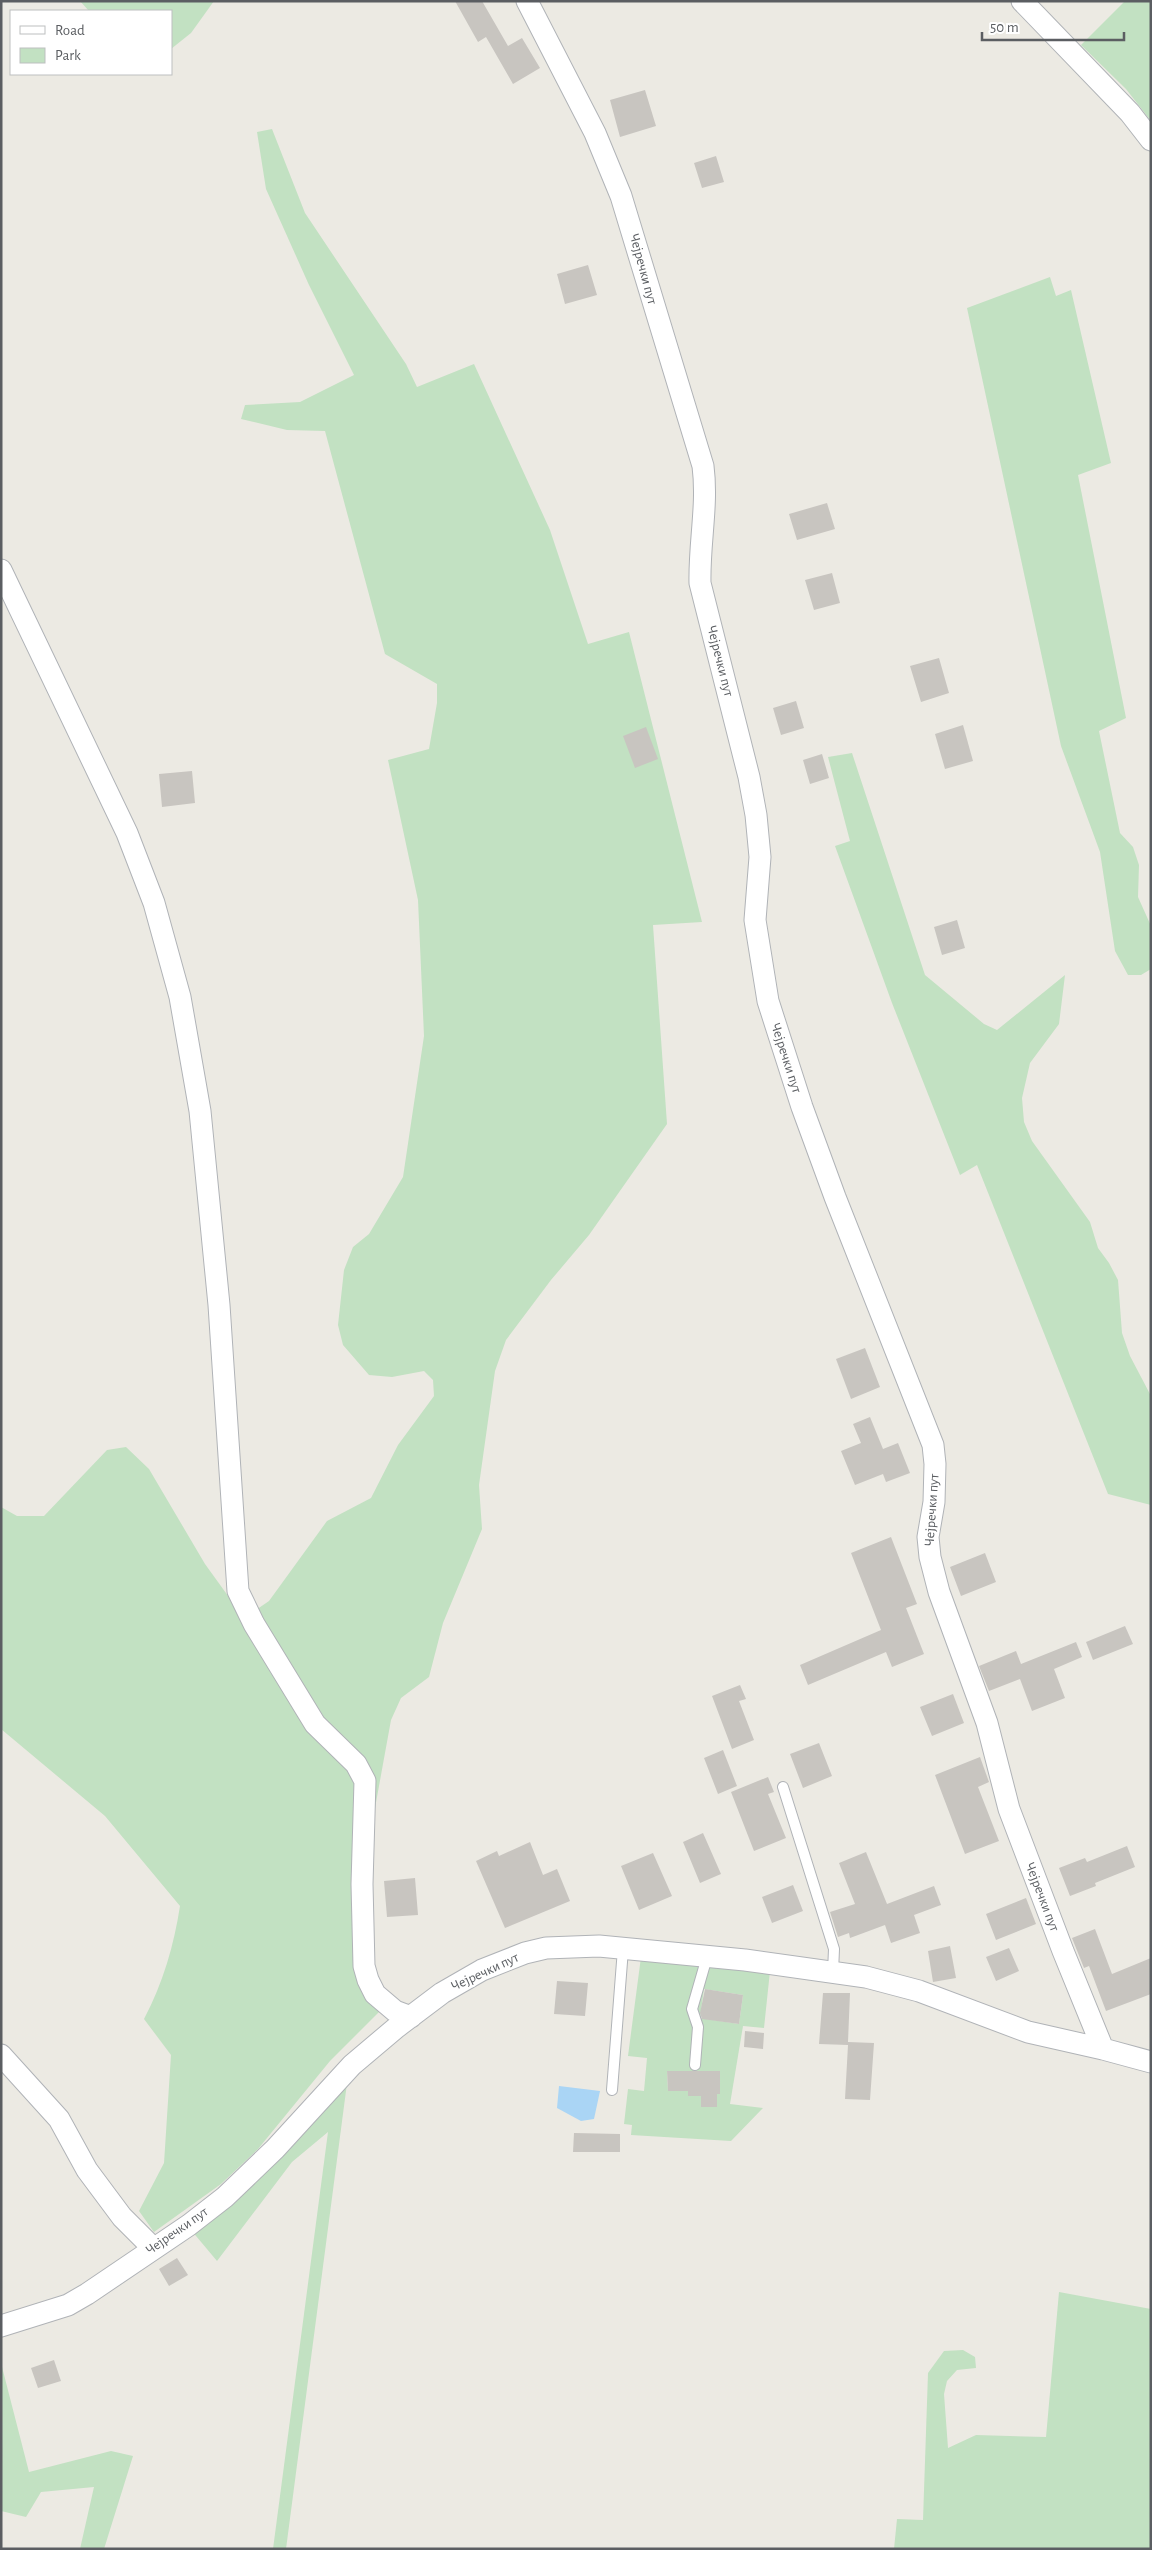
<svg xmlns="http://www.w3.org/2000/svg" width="1152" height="2550" font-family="'Alegreya Sans',sans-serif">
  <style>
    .green { fill: #c2e1c2; fill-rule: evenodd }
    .water { fill: #aad5f5 }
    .building { fill: #c8c5c0 }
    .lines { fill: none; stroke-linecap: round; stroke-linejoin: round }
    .service-casing { stroke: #b0b3b7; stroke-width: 12 }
    .minor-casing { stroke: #b0b3b7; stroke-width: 23 }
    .service { stroke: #fff; stroke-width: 10 }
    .minor { stroke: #fff; stroke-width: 21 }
    .labels { text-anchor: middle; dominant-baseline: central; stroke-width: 4; stroke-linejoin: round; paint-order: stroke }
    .street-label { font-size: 14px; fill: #5b5e62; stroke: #fff }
  </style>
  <rect width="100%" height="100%" fill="#eceae3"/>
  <!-- green -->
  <path class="green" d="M80,1H214L191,33L171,49V11H89Z
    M1125,1H1151V121L1126,89L1081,45Z
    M272,129L305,213L406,364L417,387L474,364L550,530L588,644L629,632L702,922L653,925L667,1124L589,1235L551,1280L506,1340L495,1371L479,1485L482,1529L443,1623L429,1677L401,1698L391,1720L373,1819L369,1886L373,1975L391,2000L330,2061L258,2149L221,2184L154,2232L139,2211L164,2163L171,2055L144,2019C163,1983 174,1945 180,1906L105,1816L1,1729V1507L17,1516H44L107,1450L126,1447L149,1469L205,1564L244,1618L269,1601L327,1521L371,1498L398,1445L434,1396L433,1380L424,1371L392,1377L369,1375L343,1345L338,1325L344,1270L353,1247L369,1234L403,1177L424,1036L418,900L388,760L429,749L437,703V684L385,654L325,431L287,430L241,419L245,405L300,402L354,375L309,285L266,189L257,132Z
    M1050,277L1056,296L1071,290L1111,463L1078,475L1126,718L1099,731L1120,833L1133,847L1139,865L1138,897L1151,926V969L1141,975H1128L1115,951L1100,852L1061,746L967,308Z
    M852,753L925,975L984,1024L997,1030L1065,975L1059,1024L1030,1063L1022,1098L1024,1122L1032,1141L1090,1222L1098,1248L1109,1263L1118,1280L1122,1333L1130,1356L1151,1396V1505L1108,1494L977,1165L960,1175L892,1003L835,846L850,841L828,757Z
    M641,1957L770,1971L764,2028L743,2026L730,2104L763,2108L731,2141L631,2135L632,2125L624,2124L628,2089L644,2091L647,2058L628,2056ZM704,1989L743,1995L739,2024L700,2018ZM667,2071H720V2093L717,2094L716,2107H701V2096H689L688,2091H668Z
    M349,2068L286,2549H273L328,2132L292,2162L217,2261L186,2224Z
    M1059,2292L1151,2309V2549H894L897,2519L923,2520L928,2373L944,2351L963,2350L975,2357L976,2368L957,2370L947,2381L944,2394L948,2448L976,2435L1046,2437Z
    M1,2363L29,2472L111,2451L133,2456L104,2549H80L94,2487L41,2492L26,2517L1,2511Z"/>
  <!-- water -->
  <path class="water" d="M559,2086L600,2091L594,2119L581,2121L557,2108Z"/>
  <!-- building -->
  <path class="building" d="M455,1H482L508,46L522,38L540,68L513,84L486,37L478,42Z
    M645,90L656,126L620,137L610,100Z
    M716,156L724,182L702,188L694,163Z
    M588,265L597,295L565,304L557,274Z
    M827,503L835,529L797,540L789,514Z
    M832,573L840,603L814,610L805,580Z
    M939,658L949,693L921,702L910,666Z
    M796,701L804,728L781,735L773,708Z
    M963,725L973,761L945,769L935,734Z
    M646,727L658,759L635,768L623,736Z
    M822,754L829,778L810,784L803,760Z
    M192,771L195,803L162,807L159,774Z
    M957,920L965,948L942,955L934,927Z
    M865,1348L880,1387L851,1399L836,1359Z
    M870,1417L883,1449L898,1443L910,1473L886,1482L883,1474L855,1485L841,1451L861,1443L853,1424Z
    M891,1537L917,1604L906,1608L924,1654L892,1667L886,1652L808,1685L800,1665L881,1630L851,1553Z
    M985,1553L996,1582L961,1596L950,1567Z
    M1125,1626L1133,1644L1093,1660L1086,1642Z
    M1076,1642L1082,1657L1054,1669L1065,1698L1032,1711L1020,1679L989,1691L979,1666L1016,1651L1021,1664Z
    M740,1685L746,1699L739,1701L754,1740L732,1749L712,1696Z
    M953,1694L964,1723L932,1736L920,1707Z
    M819,1743L832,1776L803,1788L790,1754Z
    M723,1750L737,1786L718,1794L704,1758Z
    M980,1757L989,1782L978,1787L999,1841L965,1854L935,1775Z
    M768,1777L774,1792L768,1794L786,1838L754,1851L731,1792Z
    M703,1833L721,1874L700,1883L683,1842Z
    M530,1842L543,1875L557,1869L570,1901L505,1928L476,1861L497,1851L499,1856Z
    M1127,1846L1135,1867L1095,1883L1096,1886L1070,1896L1059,1868L1085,1858L1087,1862Z
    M866,1852L887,1904L934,1886L941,1905L914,1915L920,1933L891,1943L885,1925L850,1938L849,1933L838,1937L830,1912L855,1904L839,1863Z
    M653,1853L672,1896L639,1910L621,1866Z
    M415,1878L418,1915L387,1917L384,1881Z
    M793,1885L803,1911L772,1923L762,1897Z
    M1026,1898L1036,1924L996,1940L986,1914Z
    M1095,1929L1112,1974L1151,1958V1994L1106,2011L1089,1966L1084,1968L1072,1938Z
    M950,1946L956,1978L933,1982L928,1951Z
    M1009,1948L1019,1971L996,1981L986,1957Z
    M557,1981L588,1983L585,2016L554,2014Z
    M705,1989L743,1995L739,2024L702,2019L700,2013Z
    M823,1993H850L848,2042L874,2043L870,2100L845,2099L848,2045L819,2044Z
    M745,2031L764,2033L763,2049L744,2047Z
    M667,2071H720V2094H717V2107H701V2096H688V2091H668Z
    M574,2133L620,2134V2152H573Z
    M177,2258L188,2275L169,2286L159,2269Z
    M54,2360L61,2381L38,2388L31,2368Z"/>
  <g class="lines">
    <defs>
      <path id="service" d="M783,1787L834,1949L833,1972
        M695,2065L698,2027L692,2009L707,1957
        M612,2090L623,1949"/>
      <path id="minor" d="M527,1L595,133L621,196L703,466C708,505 699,543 700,583L749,777L756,815L760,857L755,920L768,1001L802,1107L835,1197L933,1445L935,1464L934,1502L928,1537L930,1557L939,1592L987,1723L1009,1809L1063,1951L1103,2049
        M1022,1L1130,113L1151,140
        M1,570L127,833L154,903L180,997L200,1111L219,1305L238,1591L254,1624L315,1724L356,1764L365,1781L362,1884L364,1966L368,1980L375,1994L395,2011L411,2017
        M1,2055L59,2119L87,2170L122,2217L153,2248
        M1,2326L68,2305L87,2294L189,2225L225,2197L275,2149L352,2065L397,2027L442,1993L482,1970L525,1953L546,1948L599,1946L745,1960L866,1977L919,1991L1028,2032L1103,2049L1151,2062"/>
    </defs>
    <!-- service casing -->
    <use href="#service" class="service-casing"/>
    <!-- minor casing -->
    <use href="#minor" class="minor-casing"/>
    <!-- service -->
    <use href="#service" class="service"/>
    <!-- minor -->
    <use href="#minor" class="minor"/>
  </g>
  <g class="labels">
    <!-- street labels -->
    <g class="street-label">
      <text transform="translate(643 269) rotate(75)">Чејречки пут</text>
      <text transform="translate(720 661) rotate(76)">Чејречки пут</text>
      <text transform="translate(786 1058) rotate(72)">Чејречки пут</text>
      <text transform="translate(932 1510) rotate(-86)">Чејречки пут</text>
      <text transform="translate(1042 1897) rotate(69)">Чејречки пут</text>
      <text transform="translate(485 1972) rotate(-25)">Чејречки пут</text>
      <text transform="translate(177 2231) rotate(-35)">Чејречки пут</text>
    </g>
  </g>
  <!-- border -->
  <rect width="1152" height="2550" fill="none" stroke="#5b5e62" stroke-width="5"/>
  <!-- legend -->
  <rect x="10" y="10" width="162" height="65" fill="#ffffff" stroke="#bdbfc0"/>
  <rect x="20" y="26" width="25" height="8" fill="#ffffff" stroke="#bdbfc0"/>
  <text x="55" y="35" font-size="15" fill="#5b5e62">Road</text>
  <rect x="20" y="48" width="25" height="15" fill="#c2e1c2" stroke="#bdbfc0"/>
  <text x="55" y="60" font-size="15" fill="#5b5e62">Park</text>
  <!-- scale -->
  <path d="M982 32v8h142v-8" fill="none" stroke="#5b5e62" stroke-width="2.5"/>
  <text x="990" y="32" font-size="15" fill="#5b5e62" stroke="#ffffff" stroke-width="4" paint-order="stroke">50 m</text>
</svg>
